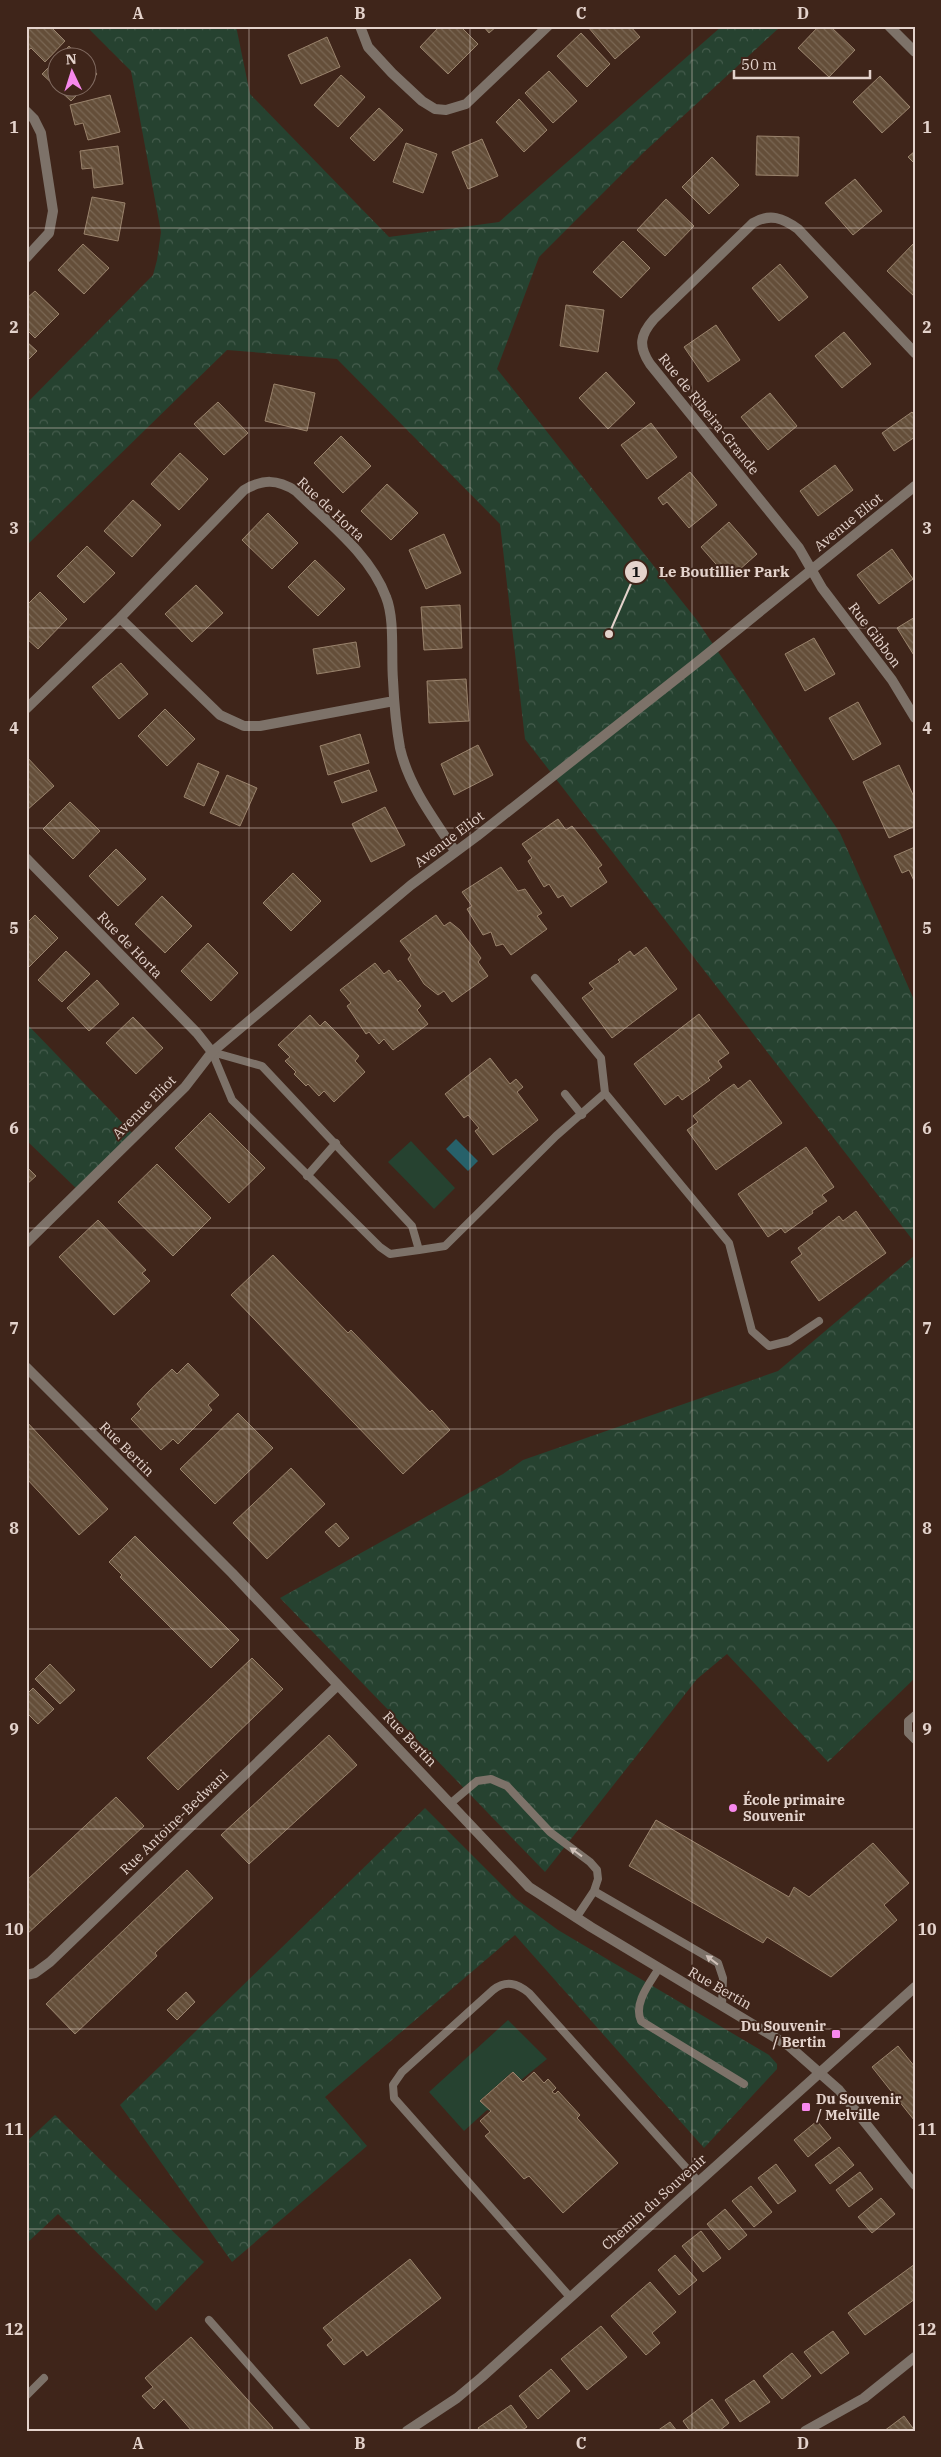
<svg xmlns="http://www.w3.org/2000/svg" width="941" height="2457" font-family="'IBM Plex Serif',serif">
  <style>
    .grass { fill: #264230 }
    .park { fill: url(#park-crowns) }
    .water { fill: #27616a }
    .building { fill: url(#building-back-hatch); stroke: #9a836c }
    .lines { fill: none; stroke-linecap: round; stroke-linejoin: round }
    .service { stroke: #7d7269; stroke-width: 8 }
    .minor { stroke: #7d7269; stroke-width: 10 }
    .tertiary { stroke: #7d7269; stroke-width: 10 }
    .oneway { fill: #cfc0b8 }
    .grid { fill: none; stroke: #e4d3cc; stroke-width: 1; stroke-opacity: 0.55 }
    .poi-dot { fill: #f788ec; stroke: #3f251a; stroke-width: 2 }
    .labels { text-anchor: middle; dominant-baseline: central; stroke-width: 4; stroke-linejoin: round; paint-order: stroke }
    .street-label { font-size: 14px; fill: #e4d3cc; stroke: #3f251a }
    .poi-label { font-size: 14px; font-weight: bold; fill: #e4d3cc; stroke: #3f251a; text-anchor: start }
    .leader { fill: none; stroke: #e4d3cc; stroke-width: 2 }
    .callout-dot { fill: #e4d3cc; stroke: #3f251a; stroke-width: 2 }
    .mark-label { font-size: 15px; text-anchor: middle; font-weight: bold; fill: #111 }
    .callout-label { font-size: 15px; text-anchor: middle; font-weight: bold; fill: #e4d3cc; stroke: #3f251a; stroke-width: 4; stroke-linejoin: round; paint-order: stroke }
    .neatline { fill: none; stroke: #e4d3cc; stroke-width: 2 }
    .grid-label { font-size: 16px; text-anchor: middle; font-weight: bold; fill: #e4d3cc }
  </style>
  <defs>
    <pattern id="park-crowns" width="20" height="18" patternUnits="userSpaceOnUse" patternTransform="scale(1.25)"><rect width="20" height="18" fill="#264230"/><path d="M2 6a3 3 0 1 1 6 0M12 15a3 3 0 1 1 6 0" fill="none" stroke="#455c4d"/></pattern>
    <pattern id="building-back-hatch" width="6" height="6" patternUnits="userSpaceOnUse" patternTransform="scale(1.25)"><rect width="6" height="6" fill="#644e39"/><path d="M-1 5l2 2M0 0l6 6M5-1l2 2" fill="none" stroke="#7a6754"/></pattern>
  </defs>
  <rect width="100%" height="100%" fill="#3f251a"/>
  <!-- grass -->
  <path class="grass" d="M411,1141L455,1188L434,1209L388,1162Z
    M508,2020L547,2059L521,2080L512,2072L481,2100L491,2111L487,2110L464,2131L429,2092Z"/>
  <!-- park -->
  <path class="park" d="M86,26H236L250,94L389,237L499,222L722,26H781L643,153L539,257L497,369L696,619L840,833L915,1002V1243L525,739L500,524L337,359L227,350L26,546V404L153,275L157,260L161,232L131,71Z
    M26,1023L135,1136L80,1192L26,1140Z
    M915,1255V1678L828,1762L727,1654L697,1679L545,1872L280,1598L503,1474L523,1460L778,1371Z
    M425,1808L516,1899L558,1930L769,2055L777,2064V2069L704,2148L515,1935L325,2097L367,2146L232,2262L120,2105Z
    M55,2115L204,2262L156,2311L58,2214L26,2244V2142Z"/>
  <!-- water -->
  <path class="water" d="M456,1139L478,1161L468,1171L446,1149Z"/>
  <!-- building -->
  <path class="building" d="M26,26H50L65,41L45,62L31,48L26,52Z
    M440,26H460L478,44L448,74L420,47Z
    M483,26H497L489,33Z
    M630,26L640,37L615,59L588,27Z
    M819,26H830L855,50L829,77L798,48Z
    M581,33L610,64L587,87L557,56Z
    M327,37L340,67L301,84L288,55Z
    M69,46L80,58H58Z
    M58,58V88H84L71,101L42,74Z
    M88,64L97,74L88,84Z
    M549,71L577,101L553,123L525,93Z
    M341,75L365,97L338,127L314,105Z
    M880,76L910,107L882,133L853,102Z
    M110,95L120,132L88,140L83,123L75,125L70,105Z
    M519,99L547,130L524,152L496,122Z
    M379,108L403,130L374,161L350,138Z
    M757,136L799,137L798,176L756,175Z
    M482,139L498,176L468,189L452,152Z
    M406,143L437,154L423,193L393,182Z
    M118,146L123,184L94,188L92,168L82,169L80,151Z
    M915,151V164L908,157Z
    M712,157L739,185L709,214L682,187Z
    M855,179L882,211L853,235L825,203Z
    M92,197L125,203L118,241L84,234Z
    M666,199L694,226L665,256L637,230Z
    M623,241L650,268L621,298L593,272Z
    M83,244L109,268L84,294L58,270Z
    M913,244L915,246V297L887,271Z
    M780,264L808,297L779,321L752,288Z
    M35,291L59,314L35,338L26,329V299Z
    M566,305L604,310L598,352L560,346Z
    M716,325L740,360L708,382L684,347Z
    M844,332L871,364L842,388L815,356Z
    M26,341L37,351L26,362Z
    M606,372L635,403L608,429L579,398Z
    M274,384L315,393L307,431L265,421Z
    M770,393L797,426L768,450L741,417Z
    M218,402L248,433L224,455L194,424Z
    M912,412L915,416V437L894,451L882,433Z
    M651,423L677,457L647,479L621,445Z
    M341,436L371,466L343,493L314,463Z
    M180,453L208,479L179,510L151,484Z
    M835,465L853,490L818,516L800,491Z
    M690,472L717,505L689,528L667,502L663,505L658,498Z
    M387,484L418,513L391,540L361,511Z
    M133,500L161,525L132,557L104,531Z
    M268,513L298,543L272,569L242,540Z
    M729,522L757,554L729,579L701,547Z
    M444,534L461,573L426,589L409,550Z
    M87,546L115,573L84,603L57,576Z
    M892,549L913,579L879,604L857,575Z
    M315,560L345,589L318,616L288,587Z
    M196,585L223,613L192,642L165,614Z
    M40,592L67,619L38,649L26,638V606Z
    M460,605L462,648L424,650L421,607Z
    M915,617V657L897,628Z
    M814,638L835,674L805,691L785,654Z
    M356,642L360,667L317,674L313,649Z
    M121,663L148,694L119,719L92,687Z
    M466,679L469,721L429,723L427,681Z
    M858,702L881,744L853,760L829,718Z
    M165,709L195,739L167,766L138,736Z
    M360,734L369,763L328,775L320,746Z
    M478,745L493,775L454,795L441,764Z
    M26,756L54,786L26,811Z
    M198,763L219,772L204,806L184,797Z
    M899,765L915,799V826L889,838L863,782Z
    M369,770L377,791L342,803L334,782Z
    M227,775L257,788L240,826L210,813Z
    M70,802L100,831L73,859L43,829Z
    M385,807L405,845L371,862L352,824Z
    M558,819L566,830L572,826L582,838L602,865L598,868L607,882L571,907L563,895L558,898L549,884L544,887L528,861L532,858L522,844Z
    M915,847V883L909,870L902,873L894,856Z
    M116,849L146,879L118,906L89,876Z
    M501,867L518,891L525,889L534,902L542,913L537,916L547,929L511,955L503,944L496,946L491,932L483,935L467,909L472,906L462,892Z
    M293,873L321,901L291,931L263,903Z
    M162,896L192,926L165,953L135,924Z
    M35,915L58,938L28,968L26,966V924Z
    M436,915L444,926L450,922L460,930L481,958L478,962L488,976L452,1002L444,991L438,995L424,984L408,959L411,955L400,941Z
    M208,943L238,973L211,1001L181,971Z
    M646,947L677,989L612,1038L582,998L594,989L589,983L620,962L618,960L630,951L634,956Z
    M66,951L90,974L62,1002L38,980Z
    M375,963L384,974L389,970L398,982L400,980L421,1006L417,1010L428,1024L393,1050L384,1039L379,1044L369,1032L366,1034L347,1006L351,1003L340,990Z
    M97,980L119,1004L89,1031L67,1008Z
    M699,1014L729,1053L718,1061L722,1067L708,1078L710,1080L682,1100L678,1095L665,1105L634,1064Z
    M310,1015L320,1026L325,1021L336,1032L359,1056L355,1061L365,1072L334,1102L324,1091L319,1096L308,1084L306,1086L294,1074L296,1072L285,1061L290,1057L278,1045Z
    M133,1017L163,1048L136,1074L106,1043Z
    M490,1058L510,1084L516,1079L523,1087L517,1092L538,1120L493,1155L475,1131L479,1128L468,1115L464,1118L445,1094Z
    M750,1080L782,1123L716,1170L687,1130L698,1122L693,1116L720,1094L734,1084L738,1089Z
    M210,1113L265,1168L229,1203L175,1148Z
    M806,1147L834,1187L822,1195L827,1201L812,1211L813,1213L785,1233L781,1228L768,1237L738,1194Z
    M157,1164L211,1218L173,1256L118,1202Z
    M26,1166L36,1176L26,1185Z
    M856,1211L886,1253L819,1301L791,1262L802,1254L798,1248L811,1238L839,1216L843,1221Z
    M98,1220L146,1270L142,1273L150,1281L114,1315L59,1257Z
    M273,1255L348,1333L351,1330L430,1412L432,1410L450,1430L403,1474L231,1295Z
    M188,1363L219,1395L208,1405L212,1410L178,1444L173,1439L161,1450L131,1419L141,1409L137,1404L148,1392L172,1369L177,1374Z
    M238,1413L273,1448L215,1504L180,1469Z
    M26,1421L108,1509L79,1535L26,1478Z
    M291,1468L325,1504L267,1559L233,1523Z
    M336,1523L349,1538L339,1547L325,1532Z
    M135,1536L239,1640L211,1668L120,1577L122,1575L109,1562Z
    M252,1658L283,1689L178,1790L147,1758Z
    M50,1664L75,1690L60,1704L35,1679Z
    M33,1688L54,1709L38,1724L26,1712V1695Z
    M329,1735L357,1765L249,1864L221,1835Z
    M116,1797L144,1826L26,1935V1881Z
    M656,1820L789,1897L794,1887L809,1897L873,1843L909,1883L884,1905L897,1920L831,1977L767,1937L763,1943L629,1866Z
    M187,1870L213,1898L155,1953L157,1956L75,2034L46,2004Z
    M186,1992L195,2002L177,2020L167,2010Z
    M898,2046L915,2067L914,2120L872,2067Z
    M513,2072L523,2082L534,2072L544,2083L548,2079L556,2088L552,2092L555,2094L558,2091L580,2115L577,2118L618,2163L563,2213L529,2176L524,2179L485,2136L490,2132L480,2121L491,2111L480,2101Z
    M817,2121L831,2138L808,2157L794,2140Z
    M839,2147L854,2165L830,2184L815,2165Z
    M776,2164L796,2191L778,2204L758,2178Z
    M860,2172L873,2189L849,2207L836,2190Z
    M751,2186L772,2212L754,2227L732,2201Z
    M881,2198L895,2214L872,2233L858,2217Z
    M725,2209L747,2235L729,2250L707,2224Z
    M701,2231L721,2258L703,2272L682,2246Z
    M675,2255L697,2280L679,2295L658,2270Z
    M410,2259L441,2298L367,2356L363,2350L344,2365L327,2345L333,2340L323,2328Z
    M915,2264V2299L865,2335L848,2313Z
    M650,2282L676,2312L652,2333L660,2343L646,2355L611,2316Z
    M601,2326L627,2357L587,2390L561,2359Z
    M833,2331L849,2353L821,2374L804,2352Z
    M191,2337L273,2428L271,2431H192L164,2399L154,2409L142,2396L153,2387L145,2378Z
    M792,2353L811,2376L782,2399L763,2376Z
    M551,2369L570,2391L538,2419L519,2396Z
    M754,2380L770,2402L740,2422L725,2400Z
    M712,2399L729,2423L719,2431H690L683,2421Z
    M511,2405L527,2427L521,2431H480L478,2428Z
    M904,2416L915,2431H884Z
    M670,2422L677,2431H657Z"/>
  <g class="lines">
    <!-- service -->
    <path class="service" d="M535,978L601,1058L605,1093
      M212,1052L262,1066L412,1226L419,1250L445,1246L556,1136L605,1093L729,1243L752,1331L769,1346L789,1341L819,1321
      M212,1052L232,1100L380,1247L390,1254L419,1250
      M565,1094L582,1115
      M307,1176L336,1143
      M915,1715L908,1721V1733L915,1740
      M451,1803L477,1781L491,1779L507,1786L550,1832L590,1862L597,1870L598,1879L594,1891L576,1918
      M594,1891L718,1963L723,1978L722,2005
      M659,1968C650,1983 633,2003 641,2021L744,2084
      M570,2297L394,2098L393,2085L402,2072L493,1990C506,1980 517,1983 529,1993L698,2181
      M209,2320L307,2431
      M26,2396L44,2378"/>
    <!-- minor -->
    <path class="minor" d="M360,26L368,47L392,73L422,101L435,109L446,110L466,104L548,26
      M26,111L34,119L41,133L53,211L49,233L26,258
      M915,353L798,229C783,218 770,213 753,223L654,319C640,335 638,346 650,364L799,548L822,588L892,680L915,718
      M120,618L220,715L244,726H260L394,701
      M26,709L120,618L244,490C263,479 277,479 296,491C327,522 370,554 386,597C395,619 391,656 393,680C394,702 396,726 400,748C409,787 434,819 455,851
      M26,858L197,1033L212,1052
      M26,1243L185,1087L212,1052L411,885L477,836L700,660L915,486
      M26,1367L232,1573L529,1887L591,1927L789,2046L839,2090L915,2185
      M26,1975L35,1973L50,1962L338,1685
      M805,2431L864,2398L915,2357"/>
    <!-- tertiary -->
    <path class="tertiary" d="M889,26L915,52
      M407,2431L457,2398L482,2377L915,1987"/>
  </g>
  <!-- one-way arrows -->
  <defs><path id="oneway-solid" d="M-6-.8H1V-3.2L6.5 0L1 3.2V.8H-6Z" transform="scale(1.25)"/></defs>
  <g class="oneway">
    <use href="#oneway-solid" transform="translate(576 1852) rotate(-144)"/>
    <use href="#oneway-solid" transform="translate(712 1960) rotate(-142)"/>
  </g>
  <!-- grid -->
  <path class="grid" d="M249,26V2431M470,26V2431M692,26V2431M26,228H915M26,428H915M26,628H915M26,828H915M26,1028H915M26,1228H915M26,1429H915M26,1629H915M26,1829H915M26,2029H915M26,2229H915"/>
  <!-- markers -->
  <g class="poi-dot">
    <circle cx="733" cy="1808" r="5"/>
    <rect x="831" y="2029" width="10" height="10" rx="2.5"/>
    <rect x="801" y="2102" width="10" height="10" rx="2.5"/>
  </g>
  <g class="labels">
    <!-- street labels -->
    <g class="street-label">
      <text transform="translate(709 414) rotate(51)">Rue de Ribeira-Grande</text>
      <text transform="translate(331 509) rotate(43)">Rue de Horta</text>
      <text transform="translate(848 522) rotate(-39)">Avenue Eliot</text>
      <text transform="translate(875 635) rotate(53)">Rue Gibbon</text>
      <text transform="translate(449 839) rotate(-37)">Avenue Eliot</text>
      <text transform="translate(130 945) rotate(46)">Rue de Horta</text>
      <text transform="translate(144 1107) rotate(-45)">Avenue Eliot</text>
      <text transform="translate(127 1449) rotate(45)">Rue Bertin</text>
      <text transform="translate(410 1739) rotate(46)">Rue Bertin</text>
      <text transform="translate(174 1822) rotate(-44)">Rue Antoine-Bedwani</text>
      <text transform="translate(720 1988) rotate(30)">Rue Bertin</text>
      <text transform="translate(654 2202) rotate(-42)">Chemin du Souvenir</text>
    </g>
    <!-- poi labels -->
    <g class="poi-label">
      <text x="743" y="1800">École primaire<tspan x="743" dy="16">Souvenir</tspan></text>
      <text x="826" y="2026" text-anchor="end">Du Souvenir<tspan x="826" dy="16">/ Bertin</tspan></text>
      <text x="816" y="2099">Du Souvenir<tspan x="816" dy="16">/ Melville</tspan></text>
    </g>
  </g>
  <!-- callouts -->
  <path class="leader" d="M609 634L636 572"/>
  <g class="callout-dot">
    <circle cx="609" cy="634" r="5"/>
    <circle cx="636" cy="572" r="12"/>
  </g>
  <g class="mark-label">
    <text x="636" y="577">1</text>
  </g>
  <g class="callout-label">
    <text x="724" y="577">Le Boutillier Park</text>
  </g>
  <!-- border -->
  <rect width="941" height="2457" fill="none" stroke="#3f251a" stroke-width="55"/>
  <!-- north arrow -->
  <g transform="translate(72 72) rotate(356)"><circle r="24" fill="#3f251a" stroke="#816b61"/>
  <path d="M0-4L9 19L0 12L-9 19Z" fill="#f788ec"/>
  <text y="-8" font-size="14" font-weight="bold" text-anchor="middle" fill="#e4d3cc">N</text>
  </g>
  <!-- scale -->
  <path d="M734 70v8h136v-8" fill="none" stroke="#e4d3cc" stroke-width="2.5"/>
  <text x="741" y="70" font-size="15" fill="#e4d3cc" stroke="#3f251a" stroke-width="4" paint-order="stroke">50 m</text>
  <rect x="28" y="28" width="886" height="2402" class="neatline"/>
  <g class="grid-label">
    <text x="138" y="19">A</text>
    <text x="360" y="19">B</text>
    <text x="581" y="19">C</text>
    <text x="803" y="19">D</text>
    <text x="14" y="133">1</text>
    <text x="927" y="133">1</text>
    <text x="14" y="333">2</text>
    <text x="927" y="333">2</text>
    <text x="14" y="534">3</text>
    <text x="927" y="534">3</text>
    <text x="14" y="734">4</text>
    <text x="927" y="734">4</text>
    <text x="14" y="934">5</text>
    <text x="927" y="934">5</text>
    <text x="14" y="1134">6</text>
    <text x="927" y="1134">6</text>
    <text x="14" y="1334">7</text>
    <text x="927" y="1334">7</text>
    <text x="14" y="1534">8</text>
    <text x="927" y="1534">8</text>
    <text x="14" y="1735">9</text>
    <text x="927" y="1735">9</text>
    <text x="14" y="1935">10</text>
    <text x="927" y="1935">10</text>
    <text x="14" y="2135">11</text>
    <text x="927" y="2135">11</text>
    <text x="14" y="2335">12</text>
    <text x="927" y="2335">12</text>
    <text x="138" y="2449">A</text>
    <text x="360" y="2449">B</text>
    <text x="581" y="2449">C</text>
    <text x="803" y="2449">D</text>
  </g>
</svg>
